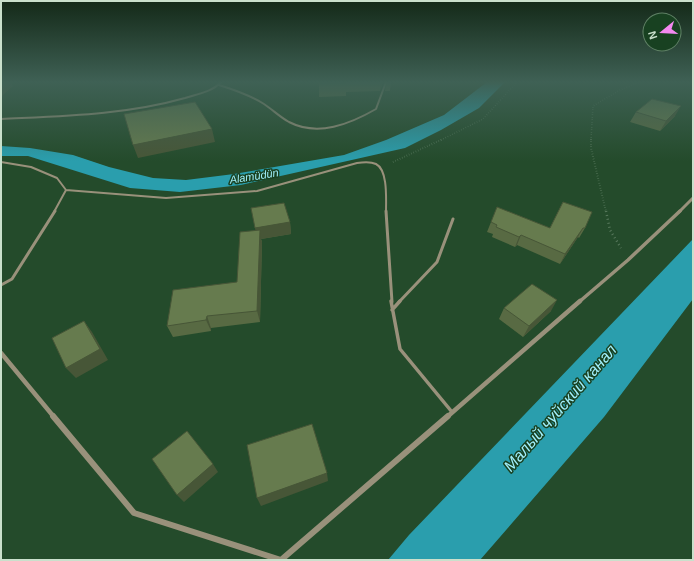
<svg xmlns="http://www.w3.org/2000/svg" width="694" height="561" font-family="Arial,sans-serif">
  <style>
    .water { fill: #2a9ead }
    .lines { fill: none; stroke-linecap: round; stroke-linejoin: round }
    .path-far2 { stroke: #58795d; stroke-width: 1.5; stroke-dasharray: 0.5 2; stroke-linecap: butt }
    .path-far1 { stroke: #58795d; stroke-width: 2; stroke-dasharray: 0.5 2; stroke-linecap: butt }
    .path { stroke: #58795d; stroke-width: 2.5; stroke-dasharray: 1 3; stroke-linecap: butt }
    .lane-far2 { stroke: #99917b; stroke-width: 2 }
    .lane-far1 { stroke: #99917b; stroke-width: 3 }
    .lane { stroke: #99917b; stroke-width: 3.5 }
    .street-far3 { stroke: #99917b; stroke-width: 3 }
    .street-far2 { stroke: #99917b; stroke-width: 3.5 }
    .street-far1 { stroke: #99917b; stroke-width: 4.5 }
    .street { stroke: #99917b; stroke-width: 6 }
    .wall { fill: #586a43 }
    .shaded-wall { fill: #475637 }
    .building { fill: #667b4e; stroke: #475637 }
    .labels { text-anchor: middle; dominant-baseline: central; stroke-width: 3; stroke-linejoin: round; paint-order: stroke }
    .far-water-label { font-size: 11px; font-style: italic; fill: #a2f0fc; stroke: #184121 }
    .near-water-label { font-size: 16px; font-style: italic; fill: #a2f0fc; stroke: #184121 }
  </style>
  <rect width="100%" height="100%" fill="#244b2b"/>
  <!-- water -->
  <path class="water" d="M487,82H505L479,108L441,130L405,148L241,185L180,192L130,188L28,156H1V146L30,148L73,155L109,167L153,178L186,180L234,174L344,155L386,140L444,115Z
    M693,239V299L604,417L480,560H388L409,535Z"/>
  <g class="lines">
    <!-- path-far2 -->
    <path class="path-far2" d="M441,140L483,119L517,82
      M591,140L593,106L620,90L640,82"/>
    <!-- path-far1 -->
    <path class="path-far1" d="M591,139V148L606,212
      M393,162L443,139"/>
    <!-- path -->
    <path class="path" d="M606,211L610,230L621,248"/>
    <!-- lane-far2 -->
    <path class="lane-far2" d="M219,85C235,90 250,95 264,104C273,110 280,117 289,122C318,137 350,124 376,109L386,82
      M1,119C63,116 125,115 185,98C197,94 212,92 221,82
      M1,162L31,167L57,178L66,190L54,212
      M66,190L166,198L257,191L357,163C363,162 370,161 376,164C388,170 386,199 386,212"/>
    <!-- lane-far1 -->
    <path class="lane-far1" d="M386,211L392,302
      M1,285L12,279L55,211
      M399,302L437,262L453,219"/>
    <!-- lane -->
    <path class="lane" d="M391,301L400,349L452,412
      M392,310L400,301"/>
    <!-- street-far3 -->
    <path class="street-far3" d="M679,212L693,198"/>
    <!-- street-far2 -->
    <path class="street-far2" d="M579,302L628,260L680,211"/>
    <!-- street-far1 -->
    <path class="street-far1" d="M1,353L54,417
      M447,417L580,301"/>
    <!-- street -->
    <path class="street" d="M53,416L134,513L281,560L448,416"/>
  </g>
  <!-- wall -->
  <path class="wall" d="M319,82H383L380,91L346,92V96L319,97Z
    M386,82H391L390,91H385Z
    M636,112L675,116L660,131L630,122Z
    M563,202L585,228L579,238L578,237L560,264L517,245L515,247L492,237L493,234L487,232L491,222L550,228Z
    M290,222L291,234L261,239L262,242L260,322L211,328V331L173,337L167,326L237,282L255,231Z
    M504,308L551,311L523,337L499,319Z"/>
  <!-- shaded-wall -->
  <path class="shaded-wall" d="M3,82H11L13,86L3,95L1,100V85Z
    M381,82H383L380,91Z
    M681,106L675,116L660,131L666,121Z
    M212,129L215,142L138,158L133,145Z
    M290,222L291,234L261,239L262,242L260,322L257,311V240L255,228Z
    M583,228L578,237L560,264L565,254Z
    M521,235L517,245L515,247L519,237Z
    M557,300L551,311L523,337L529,326Z
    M207,316L211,328V331L206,320Z
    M84,321L92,332L108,360L76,378L66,368Z
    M213,464L218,472L184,502L177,495Z
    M327,473L328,481L261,506L257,498Z"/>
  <!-- building -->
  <path class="building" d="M319,82H346V83L319,84Z
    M652,99L681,106L666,121L636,112Z
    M195,102L212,129L133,145L124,114Z
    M563,202L592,212L585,228H583L565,254L521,235L519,237L496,227L497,225L491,222L497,207L550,228Z
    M284,203L290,222L255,228L251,208Z
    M260,230L257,311L207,316L206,320L167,326L173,290L237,282L240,232Z
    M532,284L557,300L529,326L504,308Z
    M84,321L100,349L66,368L52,338Z
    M312,424L327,473L257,498L247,445Z
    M187,431L213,464L177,495L152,459Z"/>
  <!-- sky -->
  <linearGradient id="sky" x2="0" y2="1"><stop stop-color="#142918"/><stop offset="0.51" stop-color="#3f6155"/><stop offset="1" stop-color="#3f6155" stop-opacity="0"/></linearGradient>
  <rect width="694" height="161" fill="url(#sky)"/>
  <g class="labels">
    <!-- far-water labels -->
    <g class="far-water-label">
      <text transform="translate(254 176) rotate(-9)">Alamüdün</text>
    </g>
    <!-- near-water labels -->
    <g class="near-water-label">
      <text transform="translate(560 408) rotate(-49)">Малый чуйский канал</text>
    </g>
  </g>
  <!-- border -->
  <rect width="694" height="561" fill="none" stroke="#cae0cc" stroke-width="4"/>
  <!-- north arrow -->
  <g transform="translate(662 32) rotate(252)"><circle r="19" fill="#184121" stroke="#5f8165"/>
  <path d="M0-3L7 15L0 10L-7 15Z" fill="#f489f0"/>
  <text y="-6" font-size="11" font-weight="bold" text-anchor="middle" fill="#cae0cc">N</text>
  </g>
</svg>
